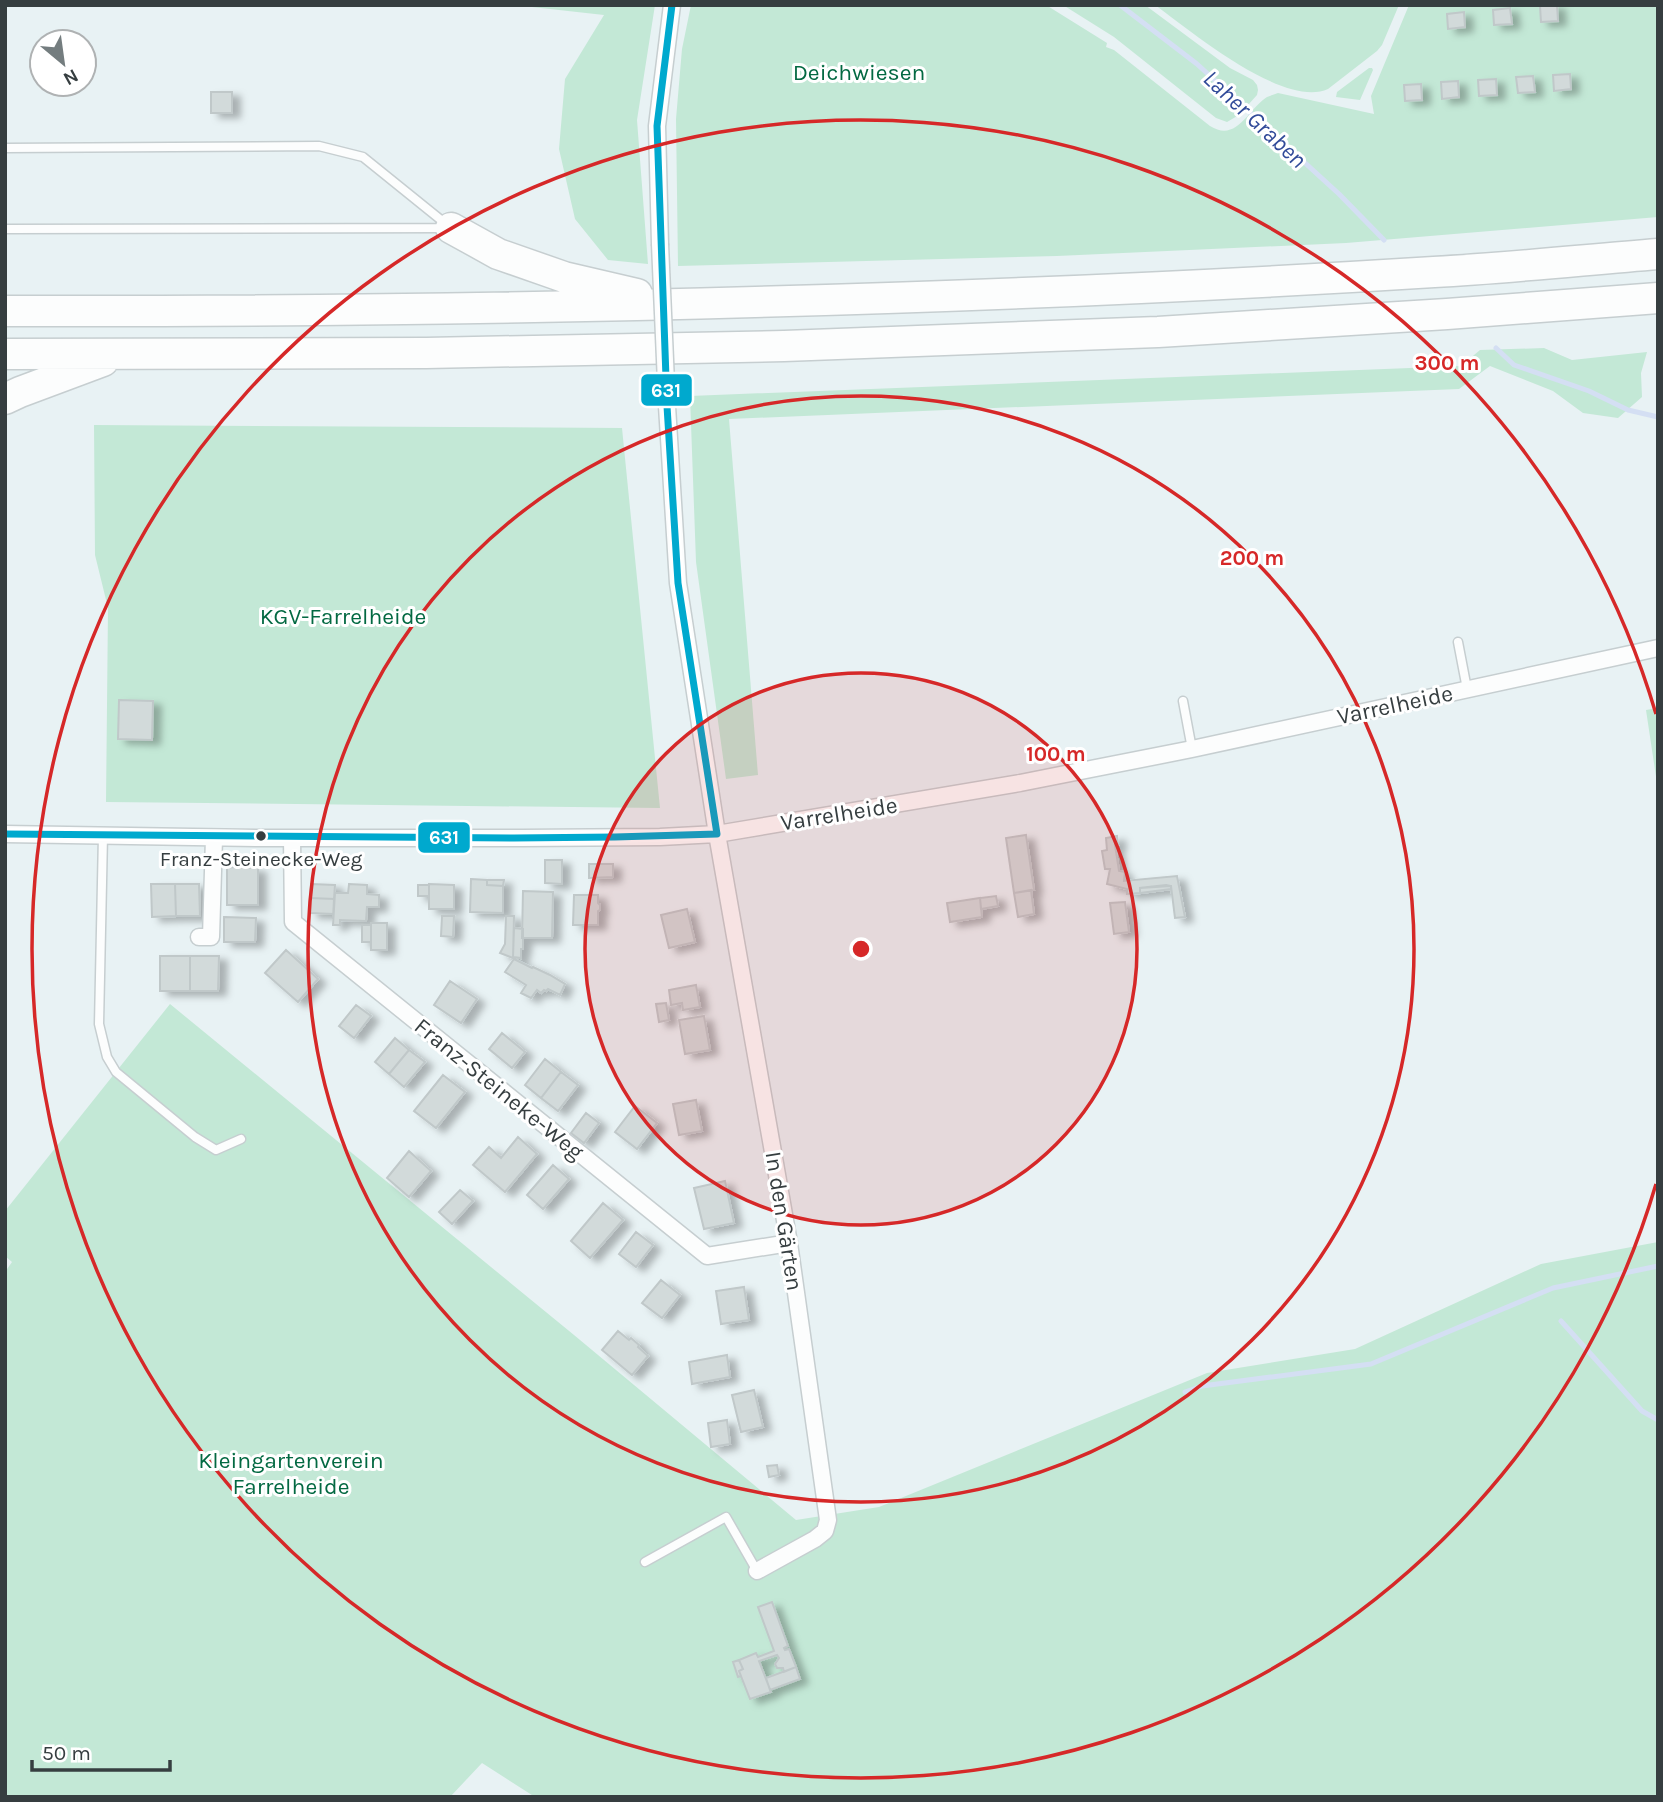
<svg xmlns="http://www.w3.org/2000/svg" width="1663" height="1802" font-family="Karla,sans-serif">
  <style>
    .green { fill: #c3e8d6 }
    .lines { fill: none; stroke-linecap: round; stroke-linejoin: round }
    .stream { stroke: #d4dff3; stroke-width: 5 }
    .building { fill: #d2dada; stroke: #c0c8c9; stroke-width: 2; filter: url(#shadow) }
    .lane-casing { stroke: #c6ced0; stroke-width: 11 }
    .street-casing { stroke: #c6ced0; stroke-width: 19 }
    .highway-casing { stroke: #c6ced0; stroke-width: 33 }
    .lane { stroke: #fcfdfd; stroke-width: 8 }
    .street { stroke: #fcfdfd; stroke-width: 16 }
    .highway { stroke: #fcfdfd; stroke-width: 30 }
    .street-bridge-casing { stroke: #c6ced0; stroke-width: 19; stroke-linecap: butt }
    .street-bridge { stroke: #fcfdfd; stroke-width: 16 }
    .bus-1-casing { stroke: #fff; stroke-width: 12 }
    .bus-1 { stroke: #00a9ce; stroke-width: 7 }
    .ring { fill: none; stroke: #d62828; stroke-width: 3.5 }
    .bus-dot { fill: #363e40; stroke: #fff; stroke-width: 2.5 }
    .labels { text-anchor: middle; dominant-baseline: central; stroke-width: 6; stroke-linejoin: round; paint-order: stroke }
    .bus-label { font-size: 21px; fill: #363e40; stroke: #fff }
    .park-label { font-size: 23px; fill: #036942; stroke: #fff }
    .street-label { font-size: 23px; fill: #363e40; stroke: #fff }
    .water-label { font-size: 24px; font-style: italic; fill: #314b99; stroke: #fff }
    .centre { fill: #d62828; stroke: #fff; stroke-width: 3.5 }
    .ring-label { font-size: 21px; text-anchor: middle; font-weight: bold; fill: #d62828; stroke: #fff; stroke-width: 6; stroke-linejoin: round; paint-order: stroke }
    .line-badge { stroke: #fff; stroke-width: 2.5 }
    .badge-label { font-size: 19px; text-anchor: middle; font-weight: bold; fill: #fff }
  </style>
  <defs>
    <filter id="shadow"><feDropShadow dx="8" dy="4.5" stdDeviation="3.5" flood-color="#0004"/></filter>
  </defs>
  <rect width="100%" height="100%" fill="#e8f2f4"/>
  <!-- green -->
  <path class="green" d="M514,5H655L637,120L648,264L608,260L575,219L559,149L565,79L604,15Z
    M691,5H1046L1107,43L1106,47L1114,50L1210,126C1237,143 1248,109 1267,97C1269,96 1276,94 1278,93L1374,114L1371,96L1409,5H1658V217L1346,243L1057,256L678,266L676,119L682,49Z
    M1063,5H1145L1230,68L1253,80L1257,85L1258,90L1257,95L1239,115L1227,122L1216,118L1114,37Z
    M1155,5H1399L1382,45L1377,51L1328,89C1284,109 1191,31 1155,5Z
    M1369,68H1372L1373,70L1360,100L1336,97L1337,92Z
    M1544,348L1572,360L1647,352L1641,373L1642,397L1618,418L1583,413L1553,391L1490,366L1459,389L729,419L758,775L726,779L696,562L690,396L1461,366L1480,350Z
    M94,425L622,428L660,808L106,802L108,608L95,555Z
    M1658,708V790L1646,710Z
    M170,1004L574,1335L796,1520L879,1507L1207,1373L1355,1349L1541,1264L1658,1242V1797H535L482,1763L450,1797H5V1272L12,1262L5,1256V1211Z"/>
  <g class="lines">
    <!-- stream -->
    <path class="stream" d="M1120,5L1197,64L1339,194L1384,240
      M1496,348L1514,365L1589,391L1628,410L1658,417
      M1561,1321L1642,1411L1658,1420
      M1185,1392L1202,1386L1371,1364L1553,1288L1658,1266"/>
  </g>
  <!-- building -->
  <path class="building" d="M1557,5L1558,21L1541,22L1540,6Z
    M1510,8L1512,24L1494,25L1493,10Z
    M1464,12L1465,27L1448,29L1447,14Z
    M1570,74L1571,89L1554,91L1553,75Z
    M1533,76L1535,92L1518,93L1516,77Z
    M1496,79L1497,95L1479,96L1478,80Z
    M1458,81L1459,97L1442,99L1441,82Z
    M1421,84L1422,100L1405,101L1404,85Z
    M211,92H232V113H211Z
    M119,700L153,701L152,740L118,739Z
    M1026,835L1034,890L1014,893L1006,838Z
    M1117,836L1118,845H1115L1119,871L1125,872L1124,881L1177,876L1185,917L1175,918L1171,886L1140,888V893L1127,894V889L1107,884L1110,869H1105L1102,851L1107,850L1106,838Z
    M545,860H562V884L545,883Z
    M589,864H613V877L589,878Z
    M227,867L258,868V905H227Z
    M471,879L487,880V885L503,886V913L470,912Z
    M487,880H504L503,886L487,885Z
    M151,884H175L176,916L152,917Z
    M175,884H199L200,916H176Z
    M311,884L335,885L334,899L310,898Z
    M349,884L367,885V894L379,895V907H367L366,921L340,920V925H333L335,893H348Z
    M429,884L454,885V909H429Z
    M418,885H429V896H418Z
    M1166,885L1171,886V889L1140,893V888Z
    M1031,890L1034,914L1018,917L1014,893Z
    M523,891L553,892L552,938H522Z
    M574,895H598V903L600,905V910L598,911V925H573Z
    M996,896L998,906L981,909L980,898Z
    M310,898L334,899L333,919V914L310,913Z
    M980,898L982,917L950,922L947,903Z
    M1125,902L1129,932L1114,934L1110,903Z
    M687,909L695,942L669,948L661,915Z
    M442,916H454L453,937L441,936Z
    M506,916H514L513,958L500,953L505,944Z
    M224,917L256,918L255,942H224Z
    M371,923H387V950H371Z
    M362,925H371V942H362Z
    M514,928L523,929V949H521V958L513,957Z
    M286,950L318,979L298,1002L265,973Z
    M160,956H190V991H160Z
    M190,956H219L218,991H190Z
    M514,959L532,968L533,967L550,975L565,984L560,995L548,989L546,991L544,990L541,993L537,990L531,998L521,993L526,985L505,972Z
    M450,981L477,999L461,1023L434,1005Z
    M696,985L700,1007L683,1010L682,1003L671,1005L669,990Z
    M666,1003L669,1020L659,1022L656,1004Z
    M356,1005L371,1016L354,1038L339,1026Z
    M704,1016L710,1050L685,1054L679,1020Z
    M502,1033L525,1052L512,1068L489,1049Z
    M395,1038L409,1050L389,1074L375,1062Z
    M409,1050L425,1062L404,1087L389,1074Z
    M545,1059L561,1072L541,1098L525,1085Z
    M561,1072L578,1085L558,1111L541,1098Z
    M443,1075L465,1092L436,1128L414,1111Z
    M696,1100L702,1131L679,1135L673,1104Z
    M635,1106L657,1123L637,1149L615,1132Z
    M586,1113L599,1123L584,1143L571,1133Z
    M518,1137L537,1154L505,1192L473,1165L489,1147L501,1158Z
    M409,1151L431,1171L409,1197L387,1178Z
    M553,1165L569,1179L543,1209L527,1195Z
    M725,1181L734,1223L704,1229L694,1188Z
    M460,1190L473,1201L452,1224L439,1212Z
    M603,1203L623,1220L590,1258L571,1241Z
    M636,1232L653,1245L636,1267L619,1254Z
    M661,1280L680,1295L662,1318L642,1303Z
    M744,1287L749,1320L721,1324L716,1291Z
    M618,1331L629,1340L631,1338L639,1345L638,1347L648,1356L632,1375L602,1350Z
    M727,1355L730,1377L692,1384L689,1362Z
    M754,1390L763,1427L741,1432L732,1395Z
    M727,1420L730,1444L711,1447L708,1423Z
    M777,1465L779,1475L769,1477L767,1466Z
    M772,1602L788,1646L784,1648L785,1650L789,1649L796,1667L784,1672L783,1668H777L775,1664L779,1658L777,1655L759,1661L771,1692L750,1699L739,1671L743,1669L739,1660L756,1653L758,1657L774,1651L758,1607Z
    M739,1660L743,1669L739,1671L741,1676L738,1677L733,1662Z
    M796,1667L800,1679L770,1690L766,1678Z"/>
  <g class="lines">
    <defs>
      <path id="lane" d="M5,148L319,146L363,157L446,224
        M5,229L445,228
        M1458,642L1467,689
        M1183,701L1192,749
        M103,835L99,1024L107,1057L116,1072L195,1137L216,1150L241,1139
        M645,1562L726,1517L757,1571"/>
      <path id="street" d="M660,244L657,126L672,5
        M667,406L678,583L717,834L789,1243L828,1520L825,1531L815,1539L757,1571
        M5,834L261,838H522L660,837L717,834L1020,783L1192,749L1658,648
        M292,838L293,922L707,1256L789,1243
        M199,937H211L214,838"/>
      <path id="highway" d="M451,228L498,254L564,277L637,294
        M5,311C482,312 958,302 1434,272C1509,268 1583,260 1658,254
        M5,354L426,353L784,346L1158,332L1447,314L1658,298
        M5,399L20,392L103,361"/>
    </defs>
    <!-- lane casing -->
    <use href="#lane" class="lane-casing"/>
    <!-- street casing -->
    <use href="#street" class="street-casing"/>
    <!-- highway casing -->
    <use href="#highway" class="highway-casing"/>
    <!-- lane -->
    <use href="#lane" class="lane"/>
    <!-- street -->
    <use href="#street" class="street"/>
    <!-- highway -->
    <use href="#highway" class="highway"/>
    <defs>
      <path id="street-bridge" d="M660,244L667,406"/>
    </defs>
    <!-- street-bridge casing -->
    <use href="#street-bridge" class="street-bridge-casing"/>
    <!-- street-bridge -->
    <use href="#street-bridge" class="street-bridge"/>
    <defs>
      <path id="bus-1" d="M5,834L514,838L615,837L717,834L678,583L667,406L657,126L672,5"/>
    </defs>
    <!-- bus-1 casing -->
    <use href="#bus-1" class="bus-1-casing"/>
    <!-- bus-1 -->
    <use href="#bus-1" class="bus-1"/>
  </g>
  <!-- distance rings -->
  <circle cx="861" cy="949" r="276" fill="#d62828" fill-opacity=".12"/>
  <g class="ring">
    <circle cx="861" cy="949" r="276"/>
    <circle cx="861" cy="949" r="553"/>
    <path d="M1656 1184A829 829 0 1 1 1656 714"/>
  </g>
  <!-- markers -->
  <circle class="bus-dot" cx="261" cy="836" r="6"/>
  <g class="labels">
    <!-- bus labels -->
    <g class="bus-label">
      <text x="261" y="859">Franz-Steinecke-Weg</text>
    </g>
    <!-- park labels -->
    <g class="park-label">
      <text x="859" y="72">Deichwiesen</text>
      <text x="343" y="616">KGV-Farrelheide</text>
      <text x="291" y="1460">Kleingartenverein<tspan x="291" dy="26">Farrelheide</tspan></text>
    </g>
    <!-- street labels -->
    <g class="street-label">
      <text transform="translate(1395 705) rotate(-12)">Varrelheide</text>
      <text transform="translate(839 814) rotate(-9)">Varrelheide</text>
      <text transform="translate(499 1089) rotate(39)">Franz-Steineke-Weg</text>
      <text transform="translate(784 1221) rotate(81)">In den Gärten</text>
    </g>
    <!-- water labels -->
    <g class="water-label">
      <text transform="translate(1255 119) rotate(43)">Laher Graben</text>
    </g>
  </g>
  <circle cx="861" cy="949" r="10" class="centre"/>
  <g class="ring-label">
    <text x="1447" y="370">300 m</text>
    <text x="1252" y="565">200 m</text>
    <text x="1056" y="761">100 m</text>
  </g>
  <g class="line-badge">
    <rect x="640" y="373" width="53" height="34" rx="7" fill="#00a9ce"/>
    <rect x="417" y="821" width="54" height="33" rx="7" fill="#00a9ce"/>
  </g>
  <g class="badge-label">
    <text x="666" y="397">631</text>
    <text x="444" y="844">631</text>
  </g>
  <!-- border -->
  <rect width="1663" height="1802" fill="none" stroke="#363e40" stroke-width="14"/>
  <!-- north arrow -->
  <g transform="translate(63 63) rotate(151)"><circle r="33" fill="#ffffff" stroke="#afb2b3" stroke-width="2"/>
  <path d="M0-5L12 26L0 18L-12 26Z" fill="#747d7f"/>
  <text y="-10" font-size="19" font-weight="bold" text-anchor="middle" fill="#363e40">N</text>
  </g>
  <!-- scale -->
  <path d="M32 1760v10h138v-10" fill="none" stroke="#363e40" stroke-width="3.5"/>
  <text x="42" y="1760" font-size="21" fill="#363e40" stroke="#ffffff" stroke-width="5" paint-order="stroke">50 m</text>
</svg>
